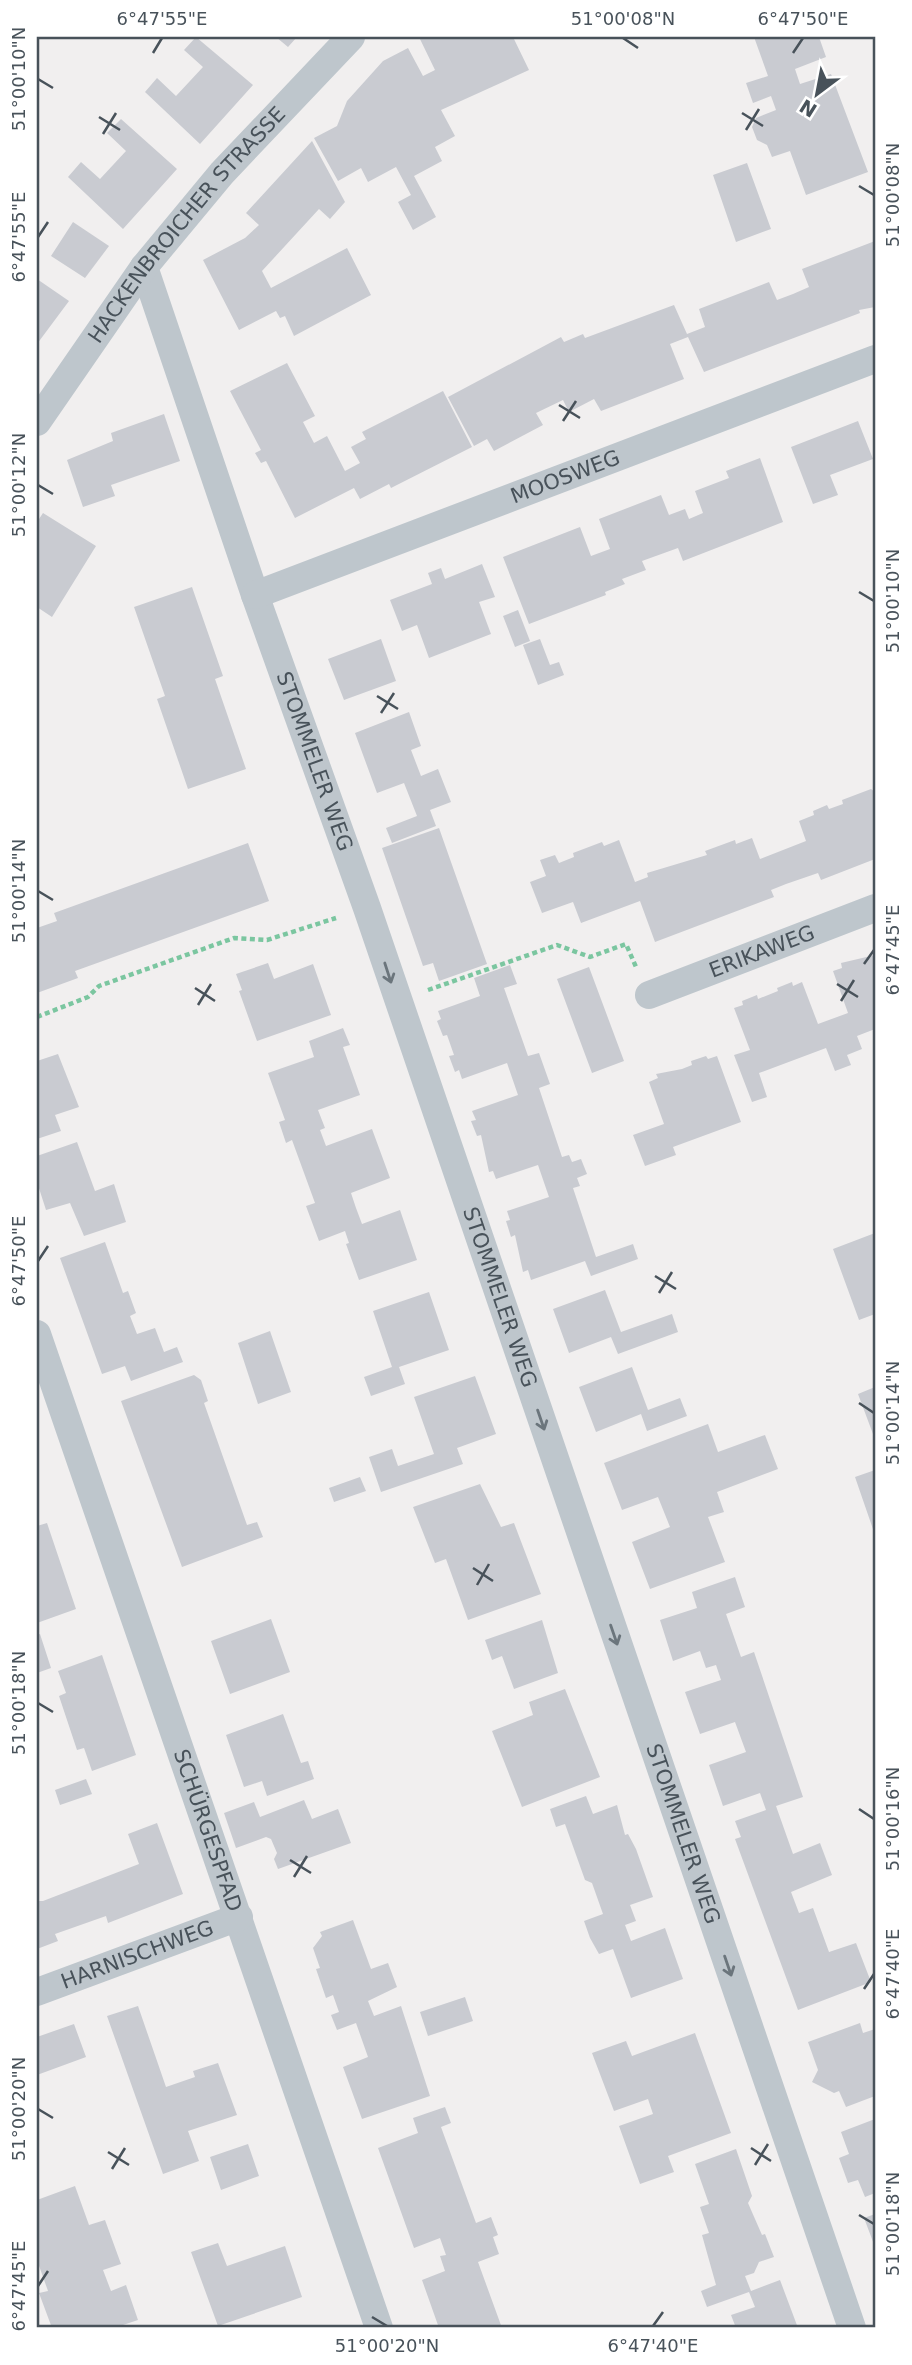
<svg xmlns="http://www.w3.org/2000/svg" width="912" height="2365" font-family="'DejaVu Sans',sans-serif">
  <style>
    .building { fill: #c9cbd1 }
    .lines { fill: none; stroke-linecap: round; stroke-linejoin: round }
    .path { stroke: #7bc6a0; stroke-width: 4.5; stroke-dasharray: 5 3.5; stroke-linecap: butt }
    .street { stroke: #bec6cc; stroke-width: 28 }
    .oneway { stroke: #6b757c }
    .ticks { fill: none; stroke: #48525a; stroke-width: 2.5 }
    .labels { text-anchor: middle; dominant-baseline: central; stroke-width: 6; stroke-linejoin: round; paint-order: stroke }
    .street-label { font-size: 21px; fill: #48525a; stroke: #fff }
    .neatline { fill: none; stroke: #48525a; stroke-width: 2.5 }
    .ticks-label { font-size: 18px; text-anchor: middle; fill: #48525a }
  </style>
  <rect width="100%" height="100%" fill="#f1efef"/>
  <!-- building -->
  <path class="building" d="M196,37L253,85L200,144L145,92L157,78L176,96L203,67L184,50Z
    M276,37H297L288,47Z
    M419,37H513L529,70L441,110L455,136L435,147L442,161L414,176L436,217L413,230L398,202L411,195L396,167L368,182L361,168L338,181L314,138L337,126L347,101L383,61L408,48L423,76L435,70Z
    M754,37H819L826,57L795,69L800,84L831,74L868,172L806,195L790,151L772,157L767,145L757,140L752,127L756,118L776,110L771,96L753,103L746,83L768,76Z
    M121,119L177,169L123,229L68,177L81,162L100,179L126,151L107,133Z
    M312,141L345,202L330,219L319,209L262,271L271,288L347,248L371,295L294,336L285,316L280,318L276,311L239,330L203,260L245,238L259,225L246,213Z
    M747,163L771,229L736,242L713,175Z
    M73,222L109,246L85,278L51,256Z
    M875,241V307L859,310L860,313L704,372L688,337L670,344L684,379L601,411L594,399L569,412L563,400L536,413L543,425L494,451L487,439L474,446L448,397L561,337L564,342L583,334L585,338L674,305L687,334L705,327L699,309L769,282L777,300L793,294L809,287L802,269Z
    M37,279L69,301L37,344Z
    M287,363L315,416L303,422L314,443L327,436L345,471L360,463L351,447L366,439L362,432L443,391L472,447L391,488L389,484L360,499L354,488L295,518L266,461L261,463L255,453L261,450L230,391Z
    M164,414L180,461L111,485L115,496L83,507L67,460L113,441L111,433Z
    M858,421L873,459L830,475L838,495L813,504L791,447Z
    M760,458L783,522L683,561L678,548L642,561L646,570L622,579L625,584L605,592L606,595L529,624L503,557L580,527L591,556L610,549L599,519L661,495L669,515L685,509L689,519L703,513L695,491L729,478L726,471Z
    M43,513L96,546L52,617L37,607V522Z
    M482,564L495,597L479,602L491,634L429,658L417,625L402,631L390,600L432,584L428,573L441,568L445,579Z
    M192,587L223,676L215,679L246,769L188,789L157,699L165,696L134,607Z
    M518,610L530,641L515,647L503,616Z
    M381,639L396,681L344,700L328,659Z
    M540,639L550,665L559,662L564,675L538,685L523,645Z
    M409,712L421,746L411,750L421,776L438,769L451,802L430,810L436,826L392,843L386,828L417,816L404,783L377,793L355,733Z
    M871,789L875,792V859L821,880L818,873L786,884L771,890L774,897L655,942L640,901L581,923L573,902L542,913L530,882L546,876L540,860L555,855L559,863L574,857L573,853L602,842L604,846L619,840L635,882L648,877L647,873L707,855L705,851L735,840L736,844L752,838L760,859L806,841L799,821L814,815L813,811L827,805L829,809L843,804L842,800Z
    M439,828L487,964L439,981L433,963L423,966L382,848Z
    M248,843L269,901L75,971L78,978L37,993V928L57,921L54,913Z
    M875,955V1029L857,1036L862,1049L847,1055L851,1065L835,1071L826,1048L759,1073L767,1097L752,1102L734,1055L750,1050L734,1008L743,1005L742,1001L757,995L758,999L778,991L777,988L792,982L793,986L802,982L818,1024L848,1013L833,971L842,968L841,963Z
    M268,963L274,979L313,964L331,1015L257,1041L239,991L242,990L236,974Z
    M510,965L517,984L504,988L528,1056L539,1053L550,1084L539,1088L562,1157L569,1155L572,1162L581,1159L587,1174L577,1178L580,1186L573,1188L596,1257L633,1244L638,1259L591,1276L585,1261L531,1280L528,1270L523,1272L515,1235L511,1237L506,1221L510,1220L507,1211L549,1197L538,1165L496,1179L493,1171L489,1172L481,1135L477,1136L471,1121L476,1120L472,1111L518,1095L507,1063L462,1079L459,1070L455,1072L449,1056L454,1055L447,1035L443,1036L437,1021L441,1019L438,1011L480,996L474,978Z
    M589,967L624,1061L592,1073L557,979Z
    M343,1028L350,1045L343,1047L360,1095L318,1110L325,1128L320,1130L326,1146L372,1129L390,1178L351,1193L356,1208L362,1224L400,1210L417,1260L359,1280L346,1244L349,1243L345,1231L319,1241L306,1206L315,1203L292,1140L286,1143L279,1122L285,1120L268,1073L314,1057L309,1041Z
    M58,1054L79,1107L55,1115L61,1131L37,1139V1061Z
    M706,1056L708,1059L717,1056L741,1122L673,1147L676,1155L645,1166L633,1135L664,1124L649,1082L658,1078L656,1074L682,1069L692,1065L691,1061Z
    M77,1142L95,1191L114,1184L126,1222L84,1236L70,1203L46,1210L37,1182V1156Z
    M875,1233V1314L859,1320L833,1249Z
    M105,1242L123,1293L128,1291L136,1313L130,1316L137,1334L155,1328L164,1352L177,1347L183,1362L131,1381L125,1366L102,1374L60,1258Z
    M605,1290L621,1332L672,1314L678,1332L618,1354L611,1337L569,1353L553,1309Z
    M429,1292L449,1350L399,1367L405,1384L371,1396L364,1377L392,1367L373,1311Z
    M270,1331L291,1392L258,1404L238,1343Z
    M632,1367L648,1410L680,1398L687,1416L647,1431L641,1414L596,1432L579,1387Z
    M194,1375L201,1380L208,1401L204,1403L247,1525L257,1522L263,1537L182,1567L121,1401Z
    M475,1376L496,1434L457,1448L463,1464L381,1492L369,1457L392,1449L398,1466L434,1454L414,1397Z
    M875,1387V1433L873,1434L858,1394Z
    M708,1424L718,1452L765,1435L778,1469L717,1492L724,1512L708,1517L725,1562L650,1589L632,1542L670,1527L658,1497L622,1510L604,1463Z
    M875,1470V1535L855,1477Z
    M360,1477L366,1491L334,1502L329,1488Z
    M480,1484L501,1527L514,1523L541,1594L468,1620L446,1559L435,1563L413,1507Z
    M47,1523L76,1609L37,1623V1526Z
    M735,1577L745,1607L726,1614L741,1657L754,1652L803,1797L776,1806L793,1854L820,1843L832,1875L791,1892L799,1913L813,1908L829,1952L856,1943L871,1982L798,2010L735,1839L741,1837L735,1821L766,1810L760,1793L723,1806L709,1765L746,1752L735,1722L700,1734L685,1692L721,1680L716,1665L706,1668L700,1651L673,1661L660,1620L697,1608L692,1592Z
    M271,1619L290,1672L230,1694L211,1641Z
    M542,1620L558,1673L514,1689L502,1656L492,1660L485,1640Z
    M40,1634L51,1668L37,1673V1635Z
    M102,1655L136,1755L92,1771L84,1748L77,1750L59,1696L66,1693L58,1671Z
    M565,1689L600,1777L522,1807L492,1731L533,1715L529,1702Z
    M283,1714L301,1763L308,1761L314,1779L267,1796L262,1781L244,1787L226,1735Z
    M86,1779L92,1794L60,1805L55,1790Z
    M586,1796L593,1814L617,1805L625,1835L628,1834L636,1849L653,1897L630,1905L636,1921L625,1925L631,1941L665,1928L683,1979L631,1998L613,1949L599,1954L590,1938L584,1921L603,1914L592,1883L585,1880L565,1824L556,1827L550,1809Z
    M304,1800L312,1819L338,1809L351,1843L278,1869L274,1859L277,1853L271,1839L266,1837L236,1848L224,1813L254,1802L260,1817Z
    M157,1823L183,1894L108,1923L106,1916L55,1934L58,1941L37,1949V1901H43L139,1864L128,1834Z
    M353,1920L371,1969L388,1963L397,1987L368,2001L374,2016L401,2006L430,2096L362,2119L343,2067L368,2057L356,2023L337,2030L331,2015L339,2012L333,1995L326,1998L316,1969L320,1968L313,1948L322,1936L320,1932Z
    M465,1997L473,2021L428,2036L420,2012Z
    M138,2006L166,2087L195,2077L193,2071L218,2063L237,2115L188,2131L199,2161L163,2174L107,2016Z
    M860,2023L863,2033L875,2029V2096L846,2107L839,2091L834,2093L812,2082L818,2070L808,2042Z
    M74,2024L86,2057L37,2075V2037Z
    M695,2033L731,2133L668,2156L674,2172L640,2184L619,2126L653,2114L648,2099L614,2111L592,2053L626,2041L632,2056Z
    M445,2107L451,2123L441,2127L476,2223L491,2217L498,2235L493,2237L499,2254L478,2262L502,2328H439L422,2280L445,2271L440,2256L446,2255L440,2238L414,2248L378,2148L418,2133L413,2118Z
    M875,2119V2193L865,2197L858,2180L848,2183L839,2158L849,2154L841,2132Z
    M248,2144L259,2176L221,2190L210,2157Z
    M736,2149L752,2196L748,2203L762,2235L765,2234L774,2257L759,2262L754,2273L745,2276L751,2291L780,2280L798,2328H736L731,2315L755,2307L749,2292L707,2307L701,2291L716,2285L702,2235L709,2233L700,2207L709,2204L695,2164Z
    M75,2186L89,2225L105,2220L121,2264L103,2270L111,2291L126,2285L138,2320L123,2325L124,2328H52L39,2293L48,2291L37,2260V2200Z
    M875,2214V2247L864,2218Z
    M218,2243L227,2266L285,2246L302,2297L218,2326L191,2252Z"/>
  <g class="lines">
    <!-- path -->
    <path class="path" d="M428,990L557,945L590,957L626,944L636,967
      M37,1017L88,997L99,986L234,938L267,940L336,918"/>
    <!-- street -->
    <g class="street">
      <path id="s1" d="M144,267L255,595L367,908L852,2328"/>
      <path id="s2" d="M37,422L144,267L222,173L351,37"/>
      <path id="s3" d="M255,595L875,359"/>
      <path id="s4" d="M649,995L875,908"/>
      <path id="s5" d="M37,1334L379,2328"/>
      <path id="s6" d="M37,1992L239,1917"/>
    </g>
  </g>
  <!-- one-way arrows -->
  <defs><path id="oneway-shaft" d="M-6 0H5M1.5-3L5.5 0L1.5 3" fill="none" stroke-width="1.6" stroke-linecap="round" stroke-linejoin="round" transform="scale(1.75)"/></defs>
  <g class="oneway">
    <use href="#oneway-shaft" transform="translate(388 973) rotate(72)"/>
    <use href="#oneway-shaft" transform="translate(541 1420) rotate(71)"/>
    <use href="#oneway-shaft" transform="translate(614 1635) rotate(71)"/>
    <use href="#oneway-shaft" transform="translate(728 1966) rotate(71)"/>
  </g>
  <!-- ticks -->
  <path class="ticks" d="M623,38L638,48M153,53L162,38M793,53L803,38M38,79L53,88M742,113L763,126M99,117L120,130M746,130L759,109M103,134L116,113M859,186L874,195M38,237L48,222M559,405L580,418M563,421L576,401M38,485L53,494M859,592L874,601M377,696L398,709M381,713L394,693M38,891L53,900M864,964L874,950M837,984L858,997M195,988L215,1001M841,1001L854,980M198,1005L211,984M38,1261L48,1246M655,1276L676,1289M659,1293L672,1272M859,1403L874,1413M473,1568L493,1581M477,1585L489,1564M38,1703L53,1712M859,1809L874,1819M290,1860L311,1873M294,1877L307,1856M864,1989L874,1974M38,2109L53,2118M751,2148L771,2161M108,2152L129,2165M755,2165L768,2144M112,2169L125,2148M859,2215L874,2224M38,2286L48,2271M372,2317L387,2326M653,2326L663,2312"/>
  <g class="labels">
    <!-- street labels -->
    <g class="street-label">
      <text stroke="none"><textPath href="#s2" startOffset="248">HACKENBROICHER STRASSE</textPath></text>
      <text stroke="none"><textPath href="#s3" startOffset="332">MOOSWEG</textPath></text>
      <text stroke="none"><textPath href="#s1" startOffset="523">STOMMELER WEG</textPath></text>
      <text stroke="none"><textPath href="#s4" startOffset="121">ERIKAWEG</textPath></text>
      <text stroke="none"><textPath href="#s1" startOffset="1090">STOMMELER WEG</textPath></text>
      <text stroke="none"><textPath href="#s5" startOffset="525">SCHÜRGESPFAD</textPath></text>
      <text stroke="none"><textPath href="#s1" startOffset="1657">STOMMELER WEG</textPath></text>
      <text stroke="none"><textPath href="#s6" startOffset="107">HARNISCHWEG</textPath></text>
    </g>
  </g>
  <!-- border -->
  <rect width="912" height="2365" fill="none" stroke="#ffffff" stroke-width="77"/>
  <!-- north arrow -->
  <g transform="translate(817 94) rotate(212)" stroke="#ffffff" stroke-width="5" paint-order="stroke">
  <path d="M0-5L12 26L0 18L-12 26Z" fill="#48525a"/>
  <text y="-10" font-size="19" font-weight="bold" text-anchor="middle" fill="#48525a">N</text>
  </g>
  <rect x="38" y="38" width="836" height="2288" class="neatline"/>
  <g class="ticks-label">
    <text x="162" y="25">6°47'55"E</text>
    <text x="623" y="25">51°00'08"N</text>
    <text x="803" y="25">6°47'50"E</text>
    <text transform="translate(19 79) rotate(-90)" y="6">51°00'10"N</text>
    <text transform="translate(893 195) rotate(-90)" y="6">51°00'08"N</text>
    <text transform="translate(19 237) rotate(-90)" y="6">6°47'55"E</text>
    <text transform="translate(19 485) rotate(-90)" y="6">51°00'12"N</text>
    <text transform="translate(893 601) rotate(-90)" y="6">51°00'10"N</text>
    <text transform="translate(19 891) rotate(-90)" y="6">51°00'14"N</text>
    <text transform="translate(893 950) rotate(-90)" y="6">6°47'45"E</text>
    <text transform="translate(19 1261) rotate(-90)" y="6">6°47'50"E</text>
    <text transform="translate(893 1413) rotate(-90)" y="6">51°00'14"N</text>
    <text transform="translate(19 1703) rotate(-90)" y="6">51°00'18"N</text>
    <text transform="translate(893 1819) rotate(-90)" y="6">51°00'16"N</text>
    <text transform="translate(893 1974) rotate(-90)" y="6">6°47'40"E</text>
    <text transform="translate(19 2109) rotate(-90)" y="6">51°00'20"N</text>
    <text transform="translate(893 2224) rotate(-90)" y="6">51°00'18"N</text>
    <text transform="translate(19 2286) rotate(-90)" y="6">6°47'45"E</text>
    <text x="387" y="2352">51°00'20"N</text>
    <text x="653" y="2352">6°47'40"E</text>
  </g>
</svg>
